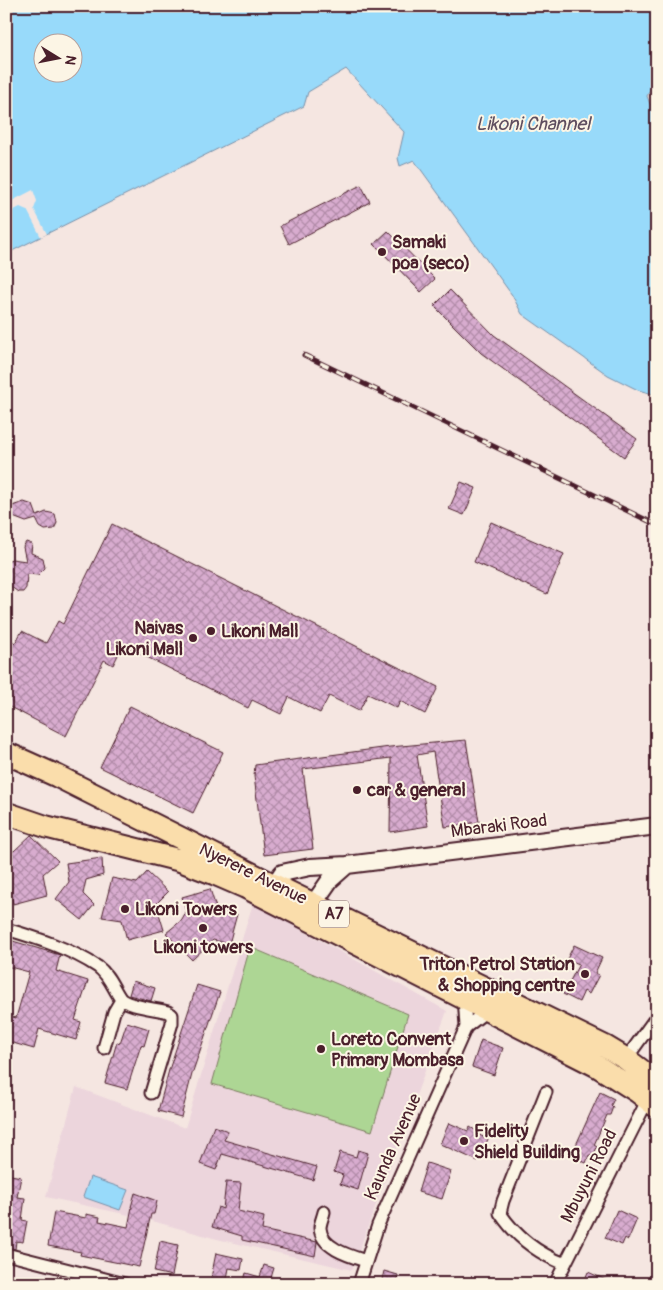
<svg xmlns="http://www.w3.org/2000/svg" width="663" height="1290" font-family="Pangolin,sans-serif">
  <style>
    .built { fill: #ecd5dc }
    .green { fill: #add694; stroke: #7c7a60 }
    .water { fill: #98dafa; stroke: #798fa7; fill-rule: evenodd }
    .pier { fill: #f5e6e1 }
    .building { fill: url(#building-cross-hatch); stroke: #4a1f2b }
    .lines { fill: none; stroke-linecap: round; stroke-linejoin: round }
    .street-casing { stroke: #4a1f2b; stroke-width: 15 }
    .secondary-casing { stroke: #4a1f2b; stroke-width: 20 }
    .highway-casing { stroke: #4a1f2b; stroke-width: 25 }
    .street { stroke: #fcf5e5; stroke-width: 11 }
    .secondary { stroke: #fcf5e5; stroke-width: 16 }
    .highway { stroke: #faddab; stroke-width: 21 }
    .rail-casing { stroke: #4a1f2b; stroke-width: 5 }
    .rail { stroke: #fcf5e5; stroke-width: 3; stroke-dasharray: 9; stroke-linecap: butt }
    .poi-dot { fill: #4a1f2b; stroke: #fcf5e5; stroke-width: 2 }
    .labels { text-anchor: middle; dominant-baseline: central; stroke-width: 4; stroke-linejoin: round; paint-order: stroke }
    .shield { fill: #fcf5e5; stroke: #7f5f63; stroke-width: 1 }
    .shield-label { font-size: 16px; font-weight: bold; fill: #4a1f2b }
    .poi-label { font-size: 18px; font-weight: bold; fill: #4a1f2b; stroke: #fcf5e5; text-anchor: start }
    .street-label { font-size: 18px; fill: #4a1f2b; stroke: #fcf5e5 }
    .water-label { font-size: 19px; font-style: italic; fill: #5e4e5f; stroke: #fcf5e5 }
  </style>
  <defs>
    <pattern id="building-cross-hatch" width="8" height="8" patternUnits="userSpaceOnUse" patternTransform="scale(1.25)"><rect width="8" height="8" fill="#d8accf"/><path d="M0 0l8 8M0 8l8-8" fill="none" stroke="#b18ba8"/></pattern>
  </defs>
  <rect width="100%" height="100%" fill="#f5e6e1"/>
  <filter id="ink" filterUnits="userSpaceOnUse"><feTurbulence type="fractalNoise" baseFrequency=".02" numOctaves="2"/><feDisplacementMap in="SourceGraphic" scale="10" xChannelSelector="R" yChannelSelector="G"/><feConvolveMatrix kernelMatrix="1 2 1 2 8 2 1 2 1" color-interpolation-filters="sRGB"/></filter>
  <g filter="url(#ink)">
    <!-- built -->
    <path class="built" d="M253,903L447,1011L352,1270L217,1239L138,1217L46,1197L76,1087L185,1128Z"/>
    <!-- green -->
    <path class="green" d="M250,947L408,1014L372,1131L212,1084Z"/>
    <!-- water -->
    <path class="water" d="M6,6H657V77L647,96L650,104L657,112V395L638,390L608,375L522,314L512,295L414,160L400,166L398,158L404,132L346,69L308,92L304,106L6,254ZM42,42H72V72H42Z
      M90,1177L128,1190L120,1210L83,1197Z"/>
    <!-- pier -->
    <path class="pier" d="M33,190L37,201L34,209L47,234L41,237L27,210L20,207L6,214V204Z"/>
    <!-- building -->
    <path class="building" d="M361,185L370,202L289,244L280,226Z
      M388,231L435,279L421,292L374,244Z
      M450,290L494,335L637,439L624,457L481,353L434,306Z
      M461,482L476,488L464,515L449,509Z
      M24,502L33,505L37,516L46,512L55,514L57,523L54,529L45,530L40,527L36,519L26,522L13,517L6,526V508Z
      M491,522L564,554L547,594L474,562Z
      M112,524L438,687L425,714L400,701L397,708L368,694L359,711L329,696L320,713L289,697L281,714L252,700L248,708L123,645L113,665L104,660L66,736L6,705V635L15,643L22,631L46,643L58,621L63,624Z
      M26,542L32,544L31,553L43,558L45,568L38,575L27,574L26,588L23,592H18L6,583V561L12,559L26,561L23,547Z
      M130,706L223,752L193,813L100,767Z
      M466,740L479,822L445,827L433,752L417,755L428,826L390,832L391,758L303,769L313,849L264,855L254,776L255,765L390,747Z
      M31,835L58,861L43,874L47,895L13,904L8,878H6V850L14,851Z
      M102,858L103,875L86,880L83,894L94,905L82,920L56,899L69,882L66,863Z
      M147,872L168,892L156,904L164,930L127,940L122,920L102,917L112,878L137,883Z
      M210,889L216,908L237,914L229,944L213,940L192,960L166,933L182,920L187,911L182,897Z
      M6,939L60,955L56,971L88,981L75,1020L81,1022L76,1040L39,1029L34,1049L6,1041V1015L16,1018L29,972L6,966Z
      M574,945L602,958L595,973L599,975L589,994L584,991L579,1002L563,994L579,964L567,959Z
      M133,981L155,988L151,1001L129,995Z
      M197,985L220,992L192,1074L181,1117L158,1111L169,1070Z
      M127,1022L149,1029L144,1046L141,1045L127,1089L105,1083L117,1042L120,1043Z
      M481,1040L503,1048L494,1075L472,1067Z
      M600,1092L614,1099L611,1105L613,1107L610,1115H607L594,1145L597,1147L593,1156L589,1155L586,1163L571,1156Z
      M449,1123L468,1131L470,1127L480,1133L479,1135L488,1139L478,1161L440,1144Z
      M214,1126L228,1131L224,1140L317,1167L313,1180L222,1154L216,1170L200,1164Z
      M358,1150L368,1153L358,1190L340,1184L343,1175L334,1172L340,1152L356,1157Z
      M427,1163L451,1171L442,1199L418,1192Z
      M6,1174L21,1177L17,1197L25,1198L22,1220L27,1221L23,1242L16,1241L15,1249L6,1247Z
      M226,1182L241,1183L238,1211L264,1217L262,1230L317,1242L315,1256L242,1240V1236L212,1227L218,1207L223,1209Z
      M135,1193L157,1201L154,1214H151L139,1267L80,1255L81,1252L48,1246L54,1212L86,1218V1214L100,1217L99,1221L128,1227L132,1207H131Z
      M617,1210L637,1219L628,1240L625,1238L622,1245L605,1238Z
      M160,1241L178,1245L172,1276L154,1272Z
      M216,1253L243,1259L241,1270L229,1268L226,1284L210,1283Z
      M264,1265L274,1268L270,1281L274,1282V1284H243L246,1273L260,1277Z
      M384,1271L398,1275L396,1284H381Z
      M588,1272L615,1284H583Z"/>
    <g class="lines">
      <defs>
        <path id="street" d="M6,929C37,938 71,949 98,967C109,975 113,988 120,998C126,1006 157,1009 168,1012L172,1015V1023L151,1093
          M464,996L466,1027
          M104,1048L114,1012L121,1000
          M626,1059L657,1016
          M546,1092L503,1201L500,1213C516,1237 539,1254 565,1264
          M324,1212C323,1217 320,1223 320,1228C321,1248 350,1256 366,1261
          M6,1254L125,1284
          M359,1284L378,1225L466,1027L489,1009
          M555,1284L649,1097"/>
        <path id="secondary" d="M269,894L282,873L310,867L347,865L657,826
          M307,913L330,880L347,865"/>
        <path id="highway" d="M6,753L57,776L274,885L606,1047L626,1059L657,1082
          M6,813L47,827L179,860L215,874L245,887L597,1066L638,1092L657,1107"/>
      </defs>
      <!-- street casing -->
      <use href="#street" class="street-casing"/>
      <!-- secondary casing -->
      <use href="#secondary" class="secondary-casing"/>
      <!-- highway casing -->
      <use href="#highway" class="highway-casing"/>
      <!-- street -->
      <use href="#street" class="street"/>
      <!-- secondary -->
      <use href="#secondary" class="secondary"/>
      <!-- highway -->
      <use href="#highway" class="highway"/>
      <defs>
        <path id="rail" d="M304,355L657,525"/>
      </defs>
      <!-- rail casing -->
      <use href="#rail" class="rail-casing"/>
      <!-- rail -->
      <use href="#rail" class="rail"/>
    </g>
  </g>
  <!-- markers -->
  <g class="poi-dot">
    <circle cx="382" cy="252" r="5"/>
    <circle cx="211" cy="631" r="5"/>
    <circle cx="193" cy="638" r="5"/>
    <circle cx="357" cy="790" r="5"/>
    <circle cx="125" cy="909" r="5"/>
    <circle cx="203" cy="928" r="5"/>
    <circle cx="585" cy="974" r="5"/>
    <circle cx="321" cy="1049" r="5"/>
    <circle cx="464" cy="1141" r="5"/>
  </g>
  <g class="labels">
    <!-- shield labels -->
    <rect class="shield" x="319" y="900.5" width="30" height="27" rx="4"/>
    <g class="shield-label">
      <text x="334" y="914">A7</text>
    </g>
    <!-- poi labels -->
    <g class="poi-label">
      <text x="392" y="242">Samaki<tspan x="392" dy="21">poa (seco)</tspan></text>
      <text x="183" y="628" text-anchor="end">Naivas<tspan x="183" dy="21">Likoni Mall</tspan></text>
      <text x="221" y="631">Likoni Mall</text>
      <text x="367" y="790">car &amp; general</text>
      <text x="135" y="909">Likoni Towers</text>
      <text x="203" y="947" text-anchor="middle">Likoni towers</text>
      <text x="575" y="964" text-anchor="end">Triton Petrol Station<tspan x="575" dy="21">&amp; Shopping centre</tspan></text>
      <text x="331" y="1039">Loreto Convent<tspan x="331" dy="21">Primary Mombasa</tspan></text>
      <text x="474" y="1131">Fidelity<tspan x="474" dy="21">Shield Building</tspan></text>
    </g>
    <!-- street labels -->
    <g class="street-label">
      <text transform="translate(499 826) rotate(-7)">Mbaraki Road</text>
      <text transform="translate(253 874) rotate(26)">Nyerere Avenue</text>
      <text transform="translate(393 1147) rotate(-66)">Kaunda Avenue</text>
      <text transform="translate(589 1176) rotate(-63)">Mbuyuni Road</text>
    </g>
    <!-- water labels -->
    <g class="water-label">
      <text x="533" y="124">Likoni Channel</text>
    </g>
  </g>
  <!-- margin -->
  <rect width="663" height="1290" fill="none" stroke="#fcf5e5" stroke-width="25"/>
  <rect x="12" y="12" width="638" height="1265" fill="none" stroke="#4a1f2b" stroke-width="2" filter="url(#ink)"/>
  <!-- north arrow -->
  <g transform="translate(58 58) rotate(100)"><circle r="24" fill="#fcf5e5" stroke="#b59f9b"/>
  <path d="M0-4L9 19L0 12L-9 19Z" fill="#4a1f2b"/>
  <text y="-8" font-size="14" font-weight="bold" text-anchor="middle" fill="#4a1f2b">N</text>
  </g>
</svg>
